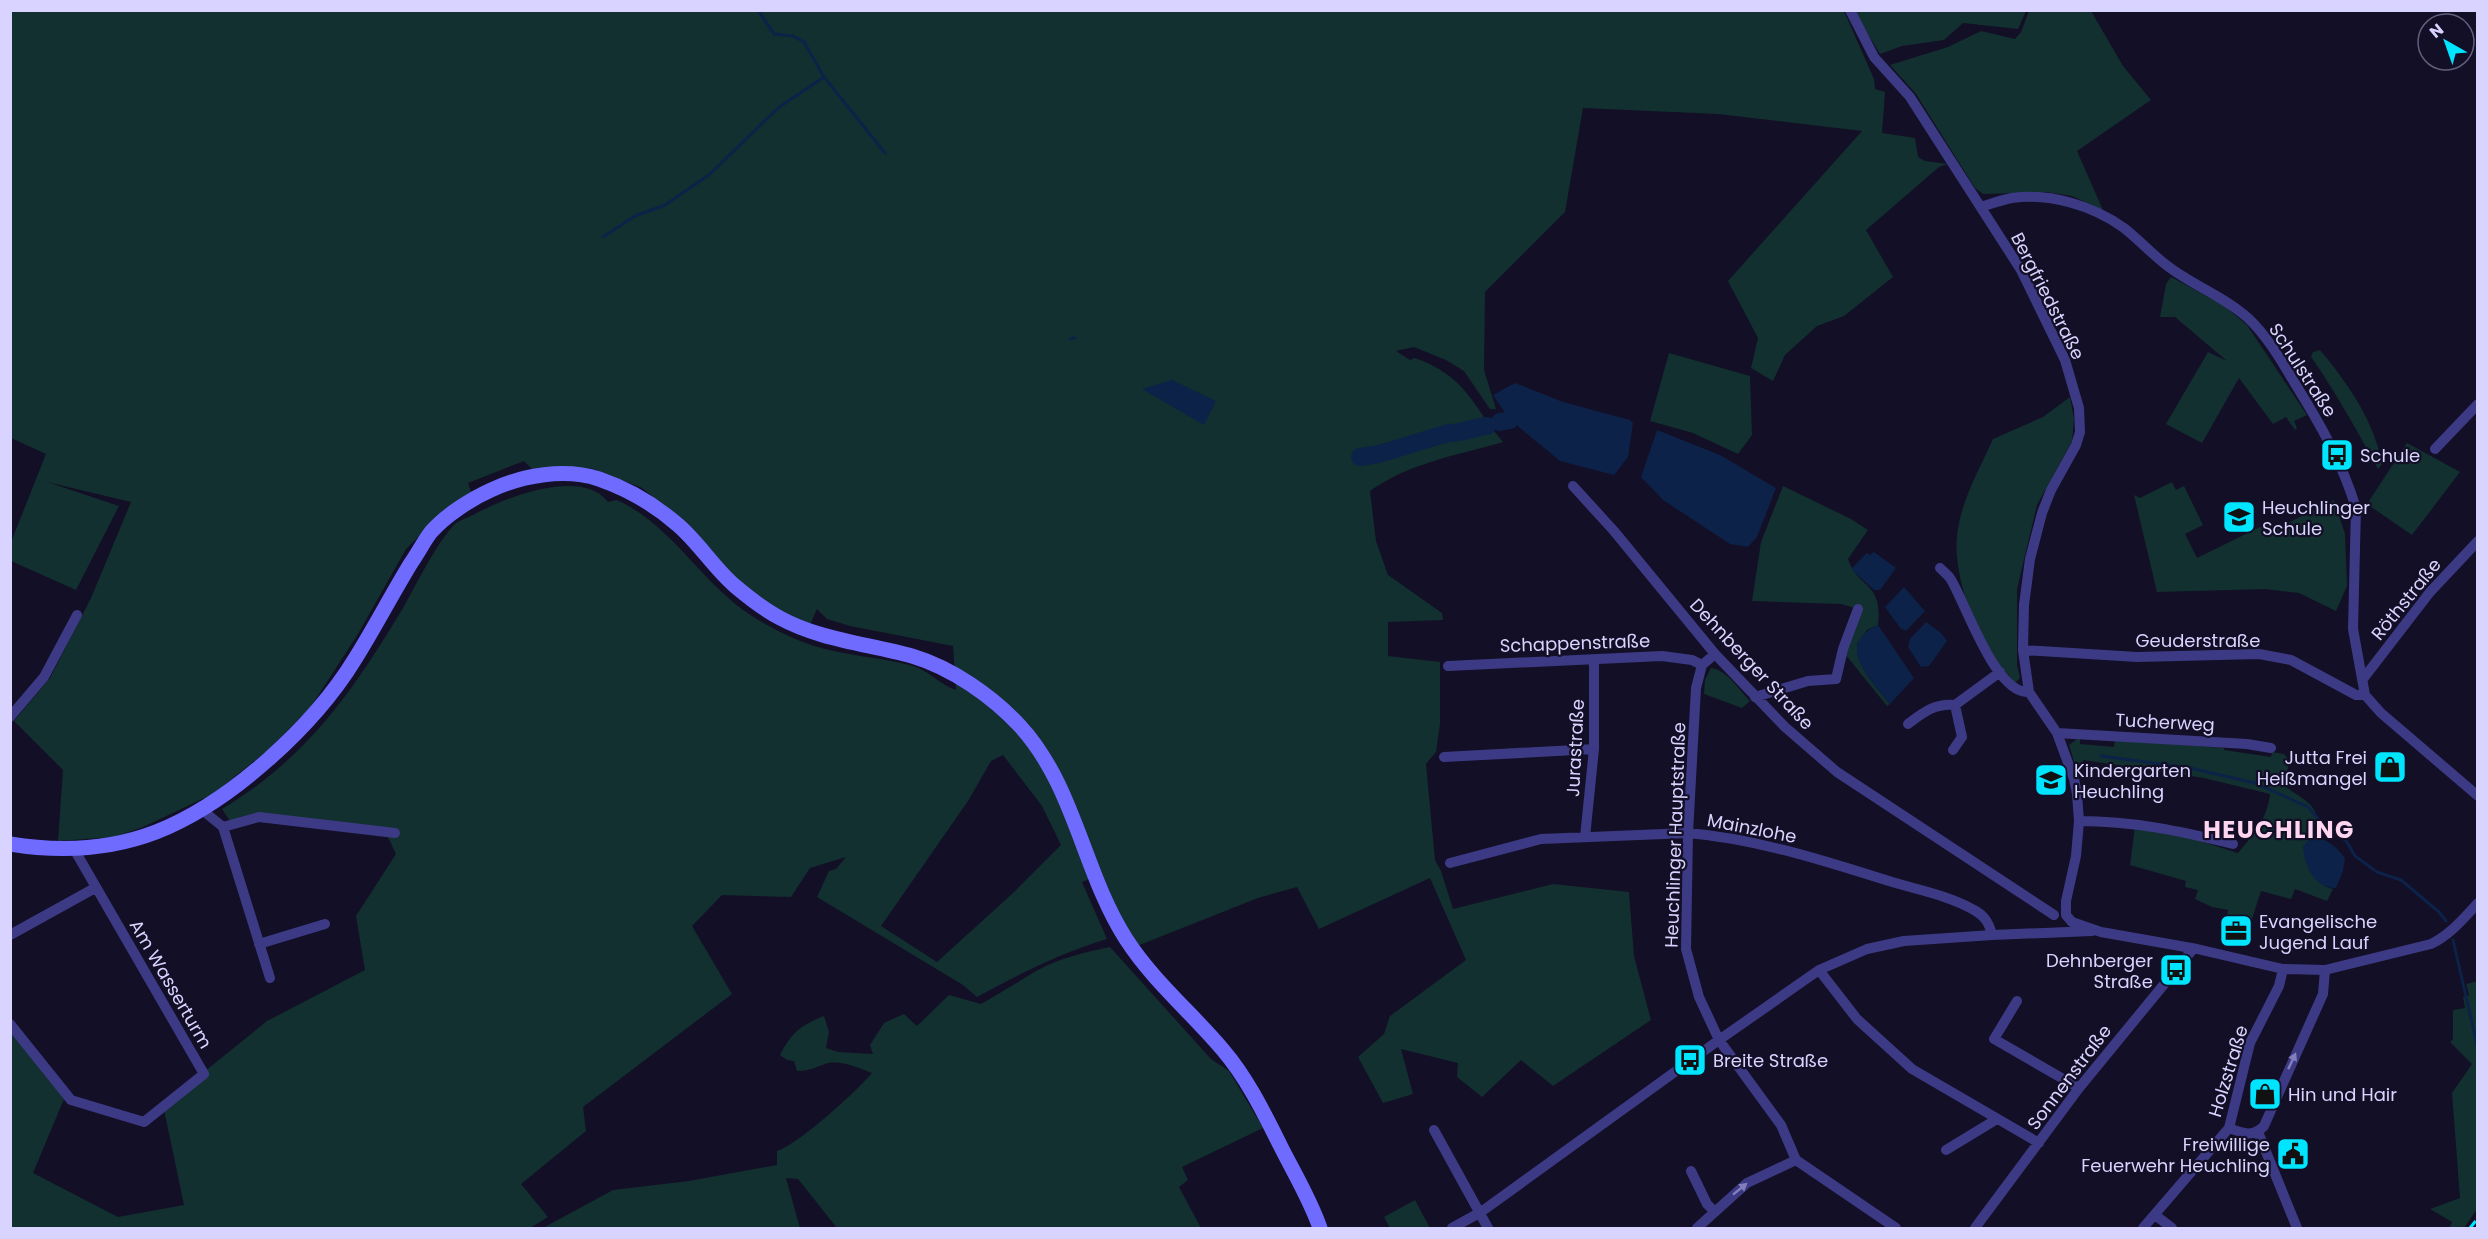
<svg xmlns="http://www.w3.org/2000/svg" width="2488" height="1239" font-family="Poppins,sans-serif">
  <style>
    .green { fill: #12302f; fill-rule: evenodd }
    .water { fill: #0c2248 }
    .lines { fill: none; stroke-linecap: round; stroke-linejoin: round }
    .stream { stroke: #0c2248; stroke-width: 3 }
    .river { stroke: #0c2248; stroke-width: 18 }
    .street { stroke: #3d3a85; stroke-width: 10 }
    .secondary { stroke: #6f6bff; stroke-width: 15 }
    .rail { stroke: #00e5ff; stroke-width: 3; stroke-dasharray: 9 8; stroke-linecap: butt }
    .oneway { fill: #837fbc }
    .labels { text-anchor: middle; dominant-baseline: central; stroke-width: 4.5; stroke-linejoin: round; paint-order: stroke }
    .street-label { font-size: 18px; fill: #d9d4ff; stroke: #130f26 }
    .poi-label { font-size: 18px; fill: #d9d4ff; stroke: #130f26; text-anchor: start }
    .district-label { font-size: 24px; font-weight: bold; letter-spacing: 1.5px; fill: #ffd6f0; stroke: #130f26 }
  </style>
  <rect width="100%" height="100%" fill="#130f26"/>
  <!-- green -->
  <path class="green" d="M10,11H1844L1874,79L1875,89L1885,92L1882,133L1915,138L1918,157L1925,161L1948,164L1939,167L1866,230L1893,277L1844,316L1817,326L1785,355L1773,381L1751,368L1758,338L1728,281L1862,131L1718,114L1583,108L1565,212L1485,292L1484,370L1496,409H1490L1464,371L1446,360L1414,347L1396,351L1410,360L1415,358C1466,376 1471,404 1503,442C1458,455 1409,463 1370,491L1376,541L1388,575L1442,613L1443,620L1388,622V656L1440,662V724L1436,752L1426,764L1435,860L1441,871L1453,909L1553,884L1629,892L1634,956L1651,1020L1553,1086L1521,1060L1482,1097L1457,1077L1458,1063L1401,1049L1413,1094L1383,1103L1358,1057L1384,1034L1390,1016L1466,960L1430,878L1319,929L1297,887L1258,898L1137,946L1117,910L1102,874L1082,882L1107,939C1060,953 1020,974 977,997L963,985L817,897L829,871L836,869L846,857L810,868L791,897L722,895L692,926L732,994L583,1107L586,1131L521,1184L548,1217L530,1228H11V1030L64,1099L33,1173L118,1217L184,1205L163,1105L267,1021L365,970L356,916L396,854L387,835L258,814L232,824L222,809C308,757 353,691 403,608C416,585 438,540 456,523C461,520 468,517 473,515C504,498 581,467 608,502L617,500C673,526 701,583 752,616C771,628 792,639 814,646C846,656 881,657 913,666C930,671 940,685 956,690L953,646L850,626L827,619L817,609L810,625L784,614L745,587L729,572L690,527L642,488L594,469L569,467L533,470L524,461L468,483L471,492L448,508L406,549L358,634L310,708L268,750L213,794L143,827L114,837L58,841L63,770L14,721L50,678L91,598L131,502L47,482L119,506L76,590L11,561V542L46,454L11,438ZM1003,755L1042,806L1061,845L1013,893L937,962L881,926L968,801L991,761Z
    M1854,11H2026L2018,29L1963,23L1944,40L1902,46L1880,54Z
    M2029,11H2091L2123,66L2151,100L2077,151L2103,210L2072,196L2046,192L1983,194L1975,188L1916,94L1890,65L1948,47L1981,31L2015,39L2021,32Z
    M2171,277L2223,305L2247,325L2307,415L2294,421L2297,428L2295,430L2286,417L2273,424L2239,378L2202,443L2166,424L2208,352L2227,361L2175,317H2160L2166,284Z
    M2320,350C2347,382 2375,422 2382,464L2378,469C2356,429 2337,394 2311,357L2313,352Z
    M1669,353L1750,376L1752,435L1738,454L1693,433L1650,421Z
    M2070,397L2074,419L2072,441L2037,505L2017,589V665L2020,678L2015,683C2007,673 1996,662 1989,651C1970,620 1951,565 1958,529C1963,497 1980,468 1993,439L2043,417Z
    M2407,443L2460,472L2412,535L2367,504Z
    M2172,482L2176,490L2184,486L2203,525L2185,534L2197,558L2260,527L2278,528L2334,500L2345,534L2347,586L2336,611L2299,593L2265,589L2157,592L2134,495L2140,498Z
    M1783,486L1851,519L1868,530L1848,559C1858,589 1883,581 1878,625L1867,630L1857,644C1860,672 1873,683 1890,704L1887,706L1845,654L1862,610L1841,604L1752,601L1761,542Z
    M1711,668C1726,669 1740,691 1750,701L1742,708L1704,694L1705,680Z
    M2077,739H2080V744L2114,747L2115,740L2224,748V750L2271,757L2272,752L2284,754L2289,760L2285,786C2294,794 2311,801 2315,812C2318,819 2316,829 2318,837H2310L2324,886L2333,889L2327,901L2295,889L2291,899L2261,891L2251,922L2227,918L2228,910L2212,907L2195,899L2198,890L2185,887L2186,881L2130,865L2135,826L2175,833L2238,853C2254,834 2267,819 2270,794L2204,778L2083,760L2084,767L2076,768L2069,745Z
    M1110,947L1211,1059L1229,1071L1263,1128L1182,1167L1188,1180L1179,1187L1201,1228H837L798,1179L786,1178L800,1228H543L613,1190L689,1181L777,1165V1151C799,1144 856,1092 872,1073C859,1068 839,1059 825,1064C814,1068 809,1071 797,1071L794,1061L787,1060L780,1055C792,1032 801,1025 824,1016L829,1032L826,1048L838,1052L873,1054L870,1045L884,1023L904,1014L917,1026L949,995L981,1004C1001,993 1019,981 1038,970C1060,958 1086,952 1110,947Z
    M2477,981V1209L2464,1228H2449L2452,1222L2430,1209L2460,1198L2452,1093L2472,1064L2450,1042L2453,1039V1010L2465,1008L2463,997L2469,995L2466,984Z
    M1415,1200L1430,1228H1390L1384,1217Z"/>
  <!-- water -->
  <path class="water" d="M1172,380L1216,401L1204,425L1142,389Z
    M1515,383L1563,402L1630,420L1633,423L1628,457L1614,475L1560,461L1510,420L1493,395Z
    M1657,430L1720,455L1776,488L1757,537L1748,547L1730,544L1663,500L1641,477Z
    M1874,552L1896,568L1880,590H1874L1851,569L1867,553L1870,555Z
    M1904,587L1925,611L1906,631L1901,629L1885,607Z
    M1926,622L1941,633L1947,641L1929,666L1921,667L1908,647L1910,639Z
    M1878,625L1914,678L1890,704C1871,680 1833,645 1878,625Z
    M2310,837C2325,837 2336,846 2345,858L2343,871L2336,888C2315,889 2304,865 2303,847Z"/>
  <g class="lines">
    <!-- stream -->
    <path class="stream" d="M758,10L774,34L793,36L804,42L824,77L885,153
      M603,237L635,216L665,205L710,174L778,108L824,77
      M1073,338H1075
      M1070,339H1071
      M2101,756L2190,768L2255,783L2308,807L2319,820L2323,831L2336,833L2347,842L2355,856L2377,872L2401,880L2439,912L2446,921
      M2453,940L2478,1049"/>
    <!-- river -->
    <path class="river" d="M1500,422L1510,420
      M1360,457L1379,454L1448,433C1460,434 1474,427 1487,426"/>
    <!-- street -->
    <path class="street" d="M1850,10L1874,57L1910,97L2021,270L2065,360L2079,408L2080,432L2076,445L2051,490L2042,513L2030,559L2024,605L2023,650L2029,692L2057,733L2074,779L2077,794L2079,821L2076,856L2066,901V915L2072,922L2101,932L2197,949L2283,969L2325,970L2431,944C2450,935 2464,918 2478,903
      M1981,207C1991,204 2001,200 2012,198C2050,193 2092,205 2124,228C2138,239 2151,253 2165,264C2191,285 2224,296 2249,319C2267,336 2281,360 2294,382C2319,422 2342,462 2356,508L2353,629L2365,695L2381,713L2478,796
      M2435,449L2478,404
      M1573,486L1614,531L1715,654L1785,727L1837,772L2054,915
      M1940,568C1943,571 1947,574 1950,578C1965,601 1995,695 2029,692
      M2023,650L2137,657L2259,654L2291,660L2356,695H2365
      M1715,654L1702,665L1696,688L1688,833L1686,949L1699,997L1719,1040L1781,1125L1796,1160L1896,1228
      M1448,666L1662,656L1692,660L1702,665
      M2363,679L2430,592L2478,541
      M1755,697L1808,681L1836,679L1843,649L1858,609
      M1955,705L2000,672
      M10,717L44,677L77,615
      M1908,724C1924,712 1935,703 1955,705L1962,737L1953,750
      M2057,733L2247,744L2271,748
      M1444,757L1594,749
      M201,809L223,827L270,978
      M2079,821C2133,821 2180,831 2233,844
      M223,827L259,817L395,833
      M1585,837L1594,749V660
      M1450,863L1541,839L1688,833C1758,839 1825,861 1892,882C1919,890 1950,896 1974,910C1985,916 1989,923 1992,935
      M10,935L95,888
      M259,944L325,924
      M1819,970L1857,1019L1912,1069L2039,1143
      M2017,1001L1994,1039L2079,1088
      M10,1024L71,1100L144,1122L204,1074L74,849
      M2229,1128C2242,1133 2253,1138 2264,1126L2323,994L2325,970
      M1434,1130L1488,1228
      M2258,1132L2297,1228
      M1946,1150L1997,1119
      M1691,1171L1707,1204L1714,1211
      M2155,1215L2172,1228
      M1452,1228L1481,1212L1719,1040L1819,970L1867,949L1904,941L1992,935L2092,931
      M1697,1228L1747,1183L1796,1160
      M1975,1228L2079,1088L2193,949
      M2143,1228L2229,1128L2250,1043L2279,986L2283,969"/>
    <!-- secondary -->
    <path class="secondary" d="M10,844C59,852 109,850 156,832C230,803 314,726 355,659C375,627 392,594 411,563C418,553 424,541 431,532C446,515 471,499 491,490C523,475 565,468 599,479C628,489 655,505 678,525C699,543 714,568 735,586C748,597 765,610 780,618C820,640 869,644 912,656C952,668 992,696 1020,726C1075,786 1083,872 1126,939C1153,981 1192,1013 1223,1050C1247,1078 1264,1113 1280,1145C1294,1173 1310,1199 1320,1228"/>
    <!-- rail -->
    <path class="rail" d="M2470,1228L2478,1218"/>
  </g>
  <!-- one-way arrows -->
  <defs><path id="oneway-solid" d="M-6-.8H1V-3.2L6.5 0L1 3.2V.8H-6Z" transform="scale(1.5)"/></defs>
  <g class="oneway">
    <use href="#oneway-solid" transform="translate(2292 1061) rotate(-65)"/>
    <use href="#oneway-solid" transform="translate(1740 1189) rotate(-39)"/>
  </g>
  <!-- icons -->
  <defs>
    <symbol id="bus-square" viewBox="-11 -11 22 22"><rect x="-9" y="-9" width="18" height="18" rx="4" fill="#00e5ff" stroke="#130f26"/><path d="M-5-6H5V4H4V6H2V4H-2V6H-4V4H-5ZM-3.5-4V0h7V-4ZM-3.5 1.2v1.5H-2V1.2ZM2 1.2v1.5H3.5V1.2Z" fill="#111"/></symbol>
    <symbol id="school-square" viewBox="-11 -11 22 22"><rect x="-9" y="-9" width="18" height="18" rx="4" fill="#00e5ff" stroke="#130f26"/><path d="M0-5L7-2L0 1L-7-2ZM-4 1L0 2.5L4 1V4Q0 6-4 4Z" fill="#111"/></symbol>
    <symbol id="shop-square" viewBox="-11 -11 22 22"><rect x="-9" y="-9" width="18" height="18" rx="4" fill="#00e5ff" stroke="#130f26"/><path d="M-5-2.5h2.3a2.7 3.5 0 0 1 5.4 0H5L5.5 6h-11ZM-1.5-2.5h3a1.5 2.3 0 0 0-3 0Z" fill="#111"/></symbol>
    <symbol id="office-square" viewBox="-11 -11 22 22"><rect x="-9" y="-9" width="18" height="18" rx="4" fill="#00e5ff" stroke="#130f26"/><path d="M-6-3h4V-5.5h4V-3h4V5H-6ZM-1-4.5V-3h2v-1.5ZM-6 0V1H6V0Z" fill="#111"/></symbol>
    <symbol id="civic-square" viewBox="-11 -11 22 22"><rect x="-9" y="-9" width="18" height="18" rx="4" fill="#00e5ff" stroke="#130f26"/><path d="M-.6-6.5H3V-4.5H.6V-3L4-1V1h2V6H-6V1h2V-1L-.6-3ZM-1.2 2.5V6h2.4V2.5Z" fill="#111"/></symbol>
  </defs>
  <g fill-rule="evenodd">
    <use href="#bus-square" x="2318" y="436" width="38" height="38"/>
    <use href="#school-square" x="2220" y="498" width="38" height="38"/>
    <use href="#shop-square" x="2371" y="748" width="38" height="38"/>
    <use href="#school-square" x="2032" y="761" width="38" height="38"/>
    <use href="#office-square" x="2217" y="912" width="38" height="38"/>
    <use href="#bus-square" x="2157" y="951" width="38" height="38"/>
    <use href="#bus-square" x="1671" y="1041" width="38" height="38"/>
    <use href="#shop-square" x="2246" y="1075" width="38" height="38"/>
    <use href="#civic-square" x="2274" y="1135" width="38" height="38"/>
  </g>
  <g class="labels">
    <!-- street labels -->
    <g class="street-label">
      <text transform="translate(2048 296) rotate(63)">Bergfriedstraße</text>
      <text transform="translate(2303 370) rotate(57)">Schulstraße</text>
      <text transform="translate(2406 599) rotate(-51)">Röthstraße</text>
      <text x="2198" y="640">Geuderstraße</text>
      <text transform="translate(1575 643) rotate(-2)">Schappenstraße</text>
      <text transform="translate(1752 664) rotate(47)">Dehnberger Straße</text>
      <text transform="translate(2165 722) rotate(3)">Tucherweg</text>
      <text transform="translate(1575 748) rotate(-87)">Jurastraße</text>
      <text transform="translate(1752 828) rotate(11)">Mainzlohe</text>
      <text transform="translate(1675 835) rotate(-88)">Heuchlinger Hauptstraße</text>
      <text transform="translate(171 984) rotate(60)">Am Wasserturm</text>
      <text transform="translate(2228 1071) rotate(-73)">Holzstraße</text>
      <text transform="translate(2069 1077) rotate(-53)">Sonnenstraße</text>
    </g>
    <!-- poi labels -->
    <g class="poi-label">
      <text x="2360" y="455">Schule</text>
      <text x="2262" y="507">Heuchlinger<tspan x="2262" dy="21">Schule</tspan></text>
      <text x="2367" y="757" text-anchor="end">Jutta Frei<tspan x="2367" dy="21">Heißmangel</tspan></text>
      <text x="2074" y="770">Kindergarten<tspan x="2074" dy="21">Heuchling</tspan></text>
      <text x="2259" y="921">Evangelische<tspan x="2259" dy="21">Jugend Lauf</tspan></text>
      <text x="2153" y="960" text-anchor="end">Dehnberger<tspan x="2153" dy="21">Straße</tspan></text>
      <text x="1713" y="1060">Breite Straße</text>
      <text x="2288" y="1094">Hin und Hair</text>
      <text x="2270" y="1144" text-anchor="end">Freiwillige<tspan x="2270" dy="21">Feuerwehr Heuchling</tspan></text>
    </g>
    <!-- district labels -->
    <g class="district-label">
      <text x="2279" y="829">HEUCHLING</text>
    </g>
  </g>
  <!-- border -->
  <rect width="2488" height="1239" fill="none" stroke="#d9d4ff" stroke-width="24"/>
  <!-- north arrow -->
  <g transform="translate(2446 42) rotate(320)"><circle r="28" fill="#130f26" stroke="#625e7d" stroke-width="1.5"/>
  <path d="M0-4.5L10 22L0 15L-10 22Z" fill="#00e5ff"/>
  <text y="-9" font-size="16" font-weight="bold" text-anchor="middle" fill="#d9d4ff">N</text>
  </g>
</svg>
